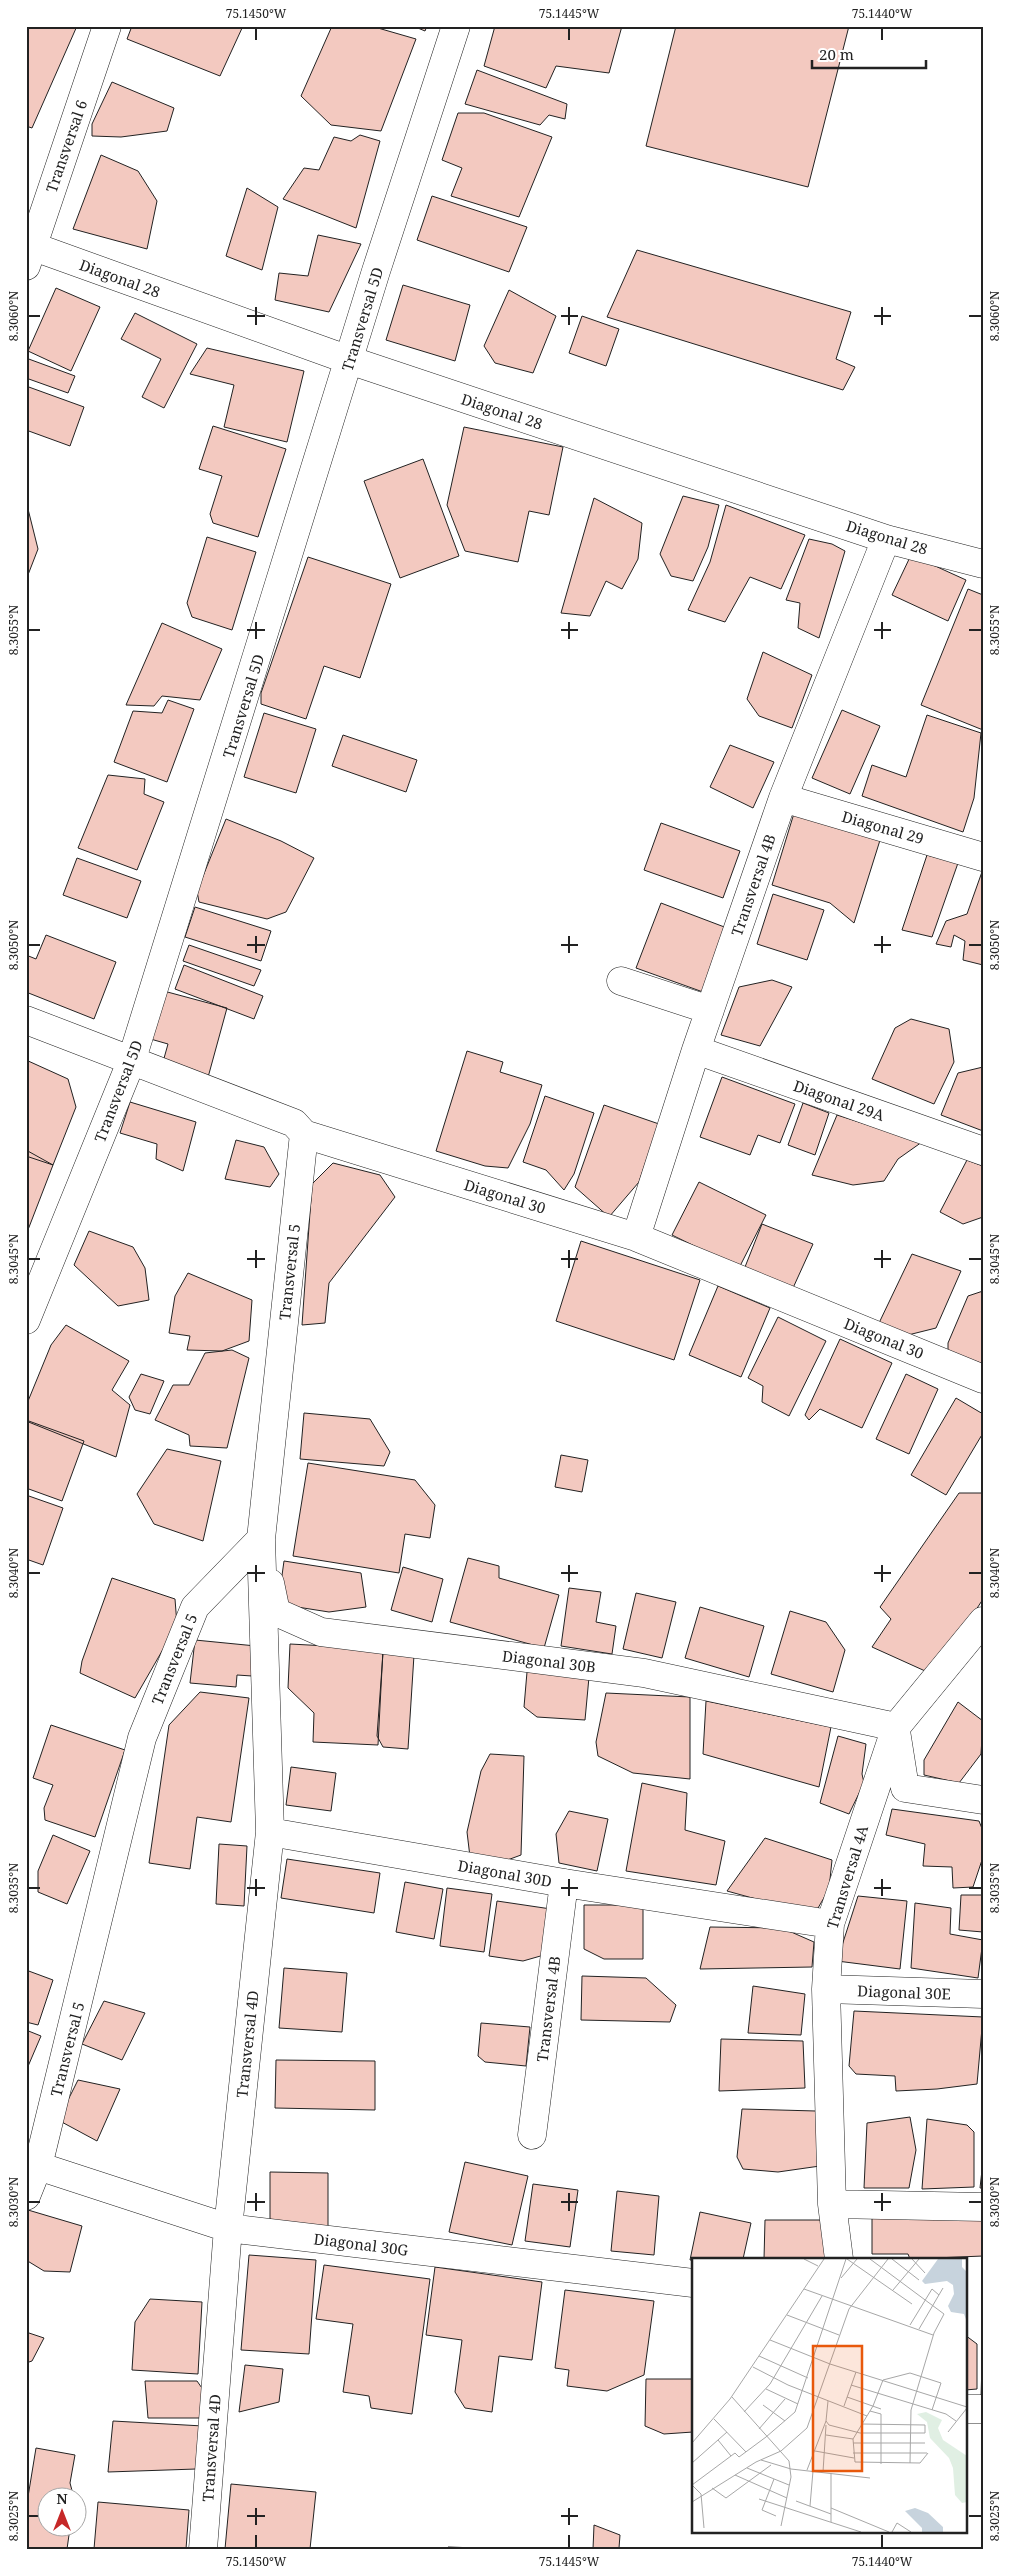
<svg xmlns="http://www.w3.org/2000/svg" width="1009" height="2575" font-family="'Noto Serif',serif">
  <style>
    .building { fill: #f3c9c0; stroke: #222 }
    .lines { fill: none; stroke-linecap: round; stroke-linejoin: round }
    .minor-casing { stroke: #222; stroke-width: 29 }
    .minor { stroke: #fff; stroke-width: 28 }
    .ticks { fill: none; stroke: #222; stroke-width: 2 }
    .labels { text-anchor: middle; dominant-baseline: central; stroke-width: 4; stroke-linejoin: round; paint-order: stroke }
    .street-label { font-size: 15px; fill: #222; stroke: #fff }
    .inset-road { fill: none; stroke: #a7a7a7; stroke-width: 1 }
    .view { fill: #e8590c; fill-opacity: 0.15; stroke: #e8590c; stroke-width: 2.5 }
    .inset-edge { fill: none; stroke: #222; stroke-width: 2.5 }
    .neatline { fill: none; stroke: #222; stroke-width: 2 }
    .ticks-label { font-size: 12px; text-anchor: middle; fill: #222 }
  </style>
  <rect width="100%" height="100%" fill="#fff"/>
  <!-- building -->
  <path class="building" d="M26,26H77L32,128L26,126Z
    M132,26H243L220,76L127,39Z
    M332,26H371L416,39L381,131L331,125L301,96Z
    M413,26H427L425,31Z
    M495,26H622L609,73L556,66L546,88L484,66Z
    M676,26H849L808,187L646,146Z
    M477,70L567,104L565,119L549,115L540,125L465,104Z
    M112,82L174,108L167,131L121,137L92,136V124Z
    M458,113H484L552,137L519,217L451,196L462,168L442,160Z
    M360,135L380,141L356,228L283,199L304,168L319,170L334,137L351,141Z
    M101,155L138,171L157,201L147,249L73,229Z
    M247,188L278,207L262,270L226,256Z
    M432,196L527,227L509,272L417,240Z
    M318,235L361,244L329,312L275,300L279,273L308,276Z
    M637,250L851,312L836,359L855,367L843,390L607,317Z
    M403,285L470,305L455,361L386,340Z
    M56,288L100,307L71,371L28,351Z
    M509,290L556,316L533,373L495,363L484,346Z
    M135,313L197,344L164,408L142,397L161,359L121,339Z
    M582,316L619,329L606,366L569,353Z
    M207,348L304,371L287,442L224,427L234,385L190,374Z
    M26,358L75,376L68,393L26,378Z
    M26,386L84,407L70,446L26,430Z
    M213,426L286,449L258,537L213,523L210,514L222,476L199,469Z
    M464,427L563,447L549,515L529,511L518,562L465,551L447,505Z
    M423,459L459,556L400,578L364,481Z
    M683,496L719,505L708,547L693,581L671,576L660,554Z
    M594,498L642,523L638,559L622,589L606,581L590,616L561,613Z
    M26,501L38,549L26,580Z
    M726,505L805,535L781,589L750,577L725,622L688,610L710,562Z
    M207,537L256,552L232,630L192,617L187,603Z
    M809,539L832,544L845,551L819,638L798,628L800,603L786,600Z
    M911,555L966,580L948,621L892,595Z
    M308,557L391,584L360,678L324,666L306,719L261,704V693Z
    M968,589L983,595V730L921,705Z
    M162,623L222,649L200,700L162,696L154,706L126,705Z
    M763,652L812,675L792,728L759,716L747,699Z
    M168,700L194,709L167,782L114,762L133,711L162,713Z
    M842,710L880,726L850,794L812,778Z
    M264,713L316,729L296,793L244,777Z
    M927,715L981,733L974,798L963,832L862,796L872,765L906,777Z
    M343,735L417,760L406,792L332,766Z
    M730,745L774,762L753,808L710,787Z
    M108,775L145,779L144,794L164,802L137,870L78,848Z
    M795,810L881,837L854,923L830,903L772,885Z
    M226,819L281,841L314,858L286,912L267,919L199,902L197,891Z
    M661,823L740,851L723,898L644,870Z
    M927,855L958,863L932,937L902,930Z
    M77,858L141,881L127,918L63,895Z
    M983,869V965L963,960L965,941L954,935L951,947L936,944L946,921L967,914Z
    M773,894L824,910L807,960L757,944Z
    M661,903L727,928L703,992L636,968Z
    M195,907L271,931L261,961L185,937Z
    M46,935L116,962L94,1019L26,992V955L36,959Z
    M189,945L261,970L254,986L183,961Z
    M184,965L263,996L254,1019L175,989Z
    M772,980L792,987L760,1046L721,1035L739,987Z
    M160,990L227,1008L207,1081L161,1069L168,1044L147,1038Z
    M911,1019L949,1029L954,1062L934,1104L872,1079L895,1028Z
    M467,1051L503,1062L500,1072L542,1085L530,1124L508,1168L485,1166L436,1151Z
    M26,1060L68,1079L76,1107L53,1165L26,1156Z
    M983,1067V1131L941,1115L958,1073Z
    M722,1077L795,1104L780,1143L758,1135L750,1155L700,1137Z
    M545,1096L594,1113L574,1174L564,1190L546,1170L523,1162Z
    M130,1102L196,1122L183,1171L156,1159L157,1144L120,1133Z
    M803,1103L829,1113L815,1155L788,1145Z
    M604,1105L659,1124L639,1182L609,1217L575,1187Z
    M837,1115L922,1142L898,1159L884,1181L853,1185L812,1175Z
    M236,1140L264,1147L279,1174L270,1187L225,1179Z
    M26,1150L53,1165L26,1235Z
    M967,1160L983,1166V1217L963,1224L940,1212Z
    M333,1163L380,1175L395,1197L329,1283L325,1323L302,1325L312,1184Z
    M699,1182L766,1215L739,1268L672,1235Z
    M762,1224L813,1244L793,1288L745,1267Z
    M89,1231L133,1247L145,1268L149,1300L118,1306L74,1265Z
    M581,1241L700,1280L674,1360L556,1321Z
    M912,1254L961,1271L936,1328L908,1335L879,1323Z
    M188,1273L252,1300L249,1341L222,1351L187,1350L190,1336L169,1333L175,1296Z
    M718,1286L770,1308L741,1377L689,1355Z
    M983,1291V1364L948,1351V1343L968,1296Z
    M778,1317L826,1341L789,1416L762,1402L763,1386L748,1378Z
    M66,1325L129,1361L112,1390L130,1405L116,1457L26,1421V1406L51,1345Z
    M840,1339L892,1363L862,1428L820,1409L809,1420L805,1415Z
    M232,1350L249,1358L227,1448L190,1446L189,1435L155,1420L173,1385H189L205,1353Z
    M141,1374L164,1381L150,1414L135,1410L129,1397Z
    M906,1374L938,1389L909,1454L876,1439Z
    M956,1398L983,1414V1433L946,1495L911,1475Z
    M304,1413L370,1419L390,1452L384,1466L300,1459Z
    M26,1420L84,1441L62,1501L26,1488Z
    M167,1449L221,1461L203,1541L154,1524L137,1494Z
    M561,1455L588,1460L582,1492L555,1487Z
    M308,1463L415,1480L435,1505L430,1538L405,1534L399,1573L293,1556Z
    M959,1493H983V1599L934,1675L872,1647L891,1619L880,1607Z
    M26,1495L63,1508L43,1565L26,1559Z
    M468,1558L499,1566V1578L559,1595L544,1648L450,1622Z
    M284,1561L361,1573L366,1607L329,1612L278,1604Z
    M403,1567L443,1579L432,1622L391,1610Z
    M112,1578L175,1599L177,1625L135,1698L80,1673L82,1661Z
    M569,1588L601,1592L596,1622L616,1626L612,1654L561,1646Z
    M636,1593L676,1602L662,1658L623,1649Z
    M700,1607L764,1626L749,1677L685,1658Z
    M790,1611L826,1622L845,1650L833,1692L771,1674Z
    M195,1640L256,1646L252,1676L237,1675L236,1687L190,1683Z
    M290,1644L383,1649L378,1745L313,1742L314,1713L288,1688Z
    M383,1653L414,1655L408,1749L383,1747L377,1736Z
    M527,1672L589,1677L585,1720L537,1717L524,1707Z
    M200,1692L249,1698L231,1822L197,1817L190,1869L149,1863L169,1725Z
    M606,1693L690,1697V1779L633,1773L598,1756L596,1742Z
    M706,1701L831,1727L819,1787L703,1754Z
    M958,1702L983,1721L981,1754L959,1783L924,1775V1760Z
    M51,1725L125,1750L95,1837L45,1820L44,1808L53,1785L33,1778Z
    M838,1736L866,1744L862,1774L864,1783L849,1814L820,1803Z
    M490,1754L524,1756L521,1855L502,1862L470,1857L467,1832L481,1771Z
    M291,1767L336,1773L331,1811L286,1805Z
    M642,1783L687,1793L685,1830L725,1841L716,1885L626,1871Z
    M892,1809L979,1821L983,1831V1857L973,1887L953,1888L952,1867L923,1866L925,1844L886,1835Z
    M569,1811L608,1819L597,1871L559,1863L556,1834Z
    M53,1835L90,1851L67,1904L38,1892V1871Z
    M765,1838L832,1860L829,1889L814,1915L727,1891Z
    M219,1844L247,1846L244,1906L216,1904Z
    M287,1859L380,1873L374,1913L281,1898Z
    M405,1882L443,1889L434,1939L396,1932Z
    M447,1888L492,1894L484,1952L440,1946Z
    M961,1895H983V1932L959,1930Z
    M858,1896L907,1901L900,1969L837,1961Z
    M497,1901L551,1909L544,1955L523,1961L489,1956Z
    M915,1903L951,1908L950,1934L983,1940L978,1978L911,1968Z
    M584,1905H643V1959H604L584,1949Z
    M710,1927L782,1928L814,1942L812,1967L700,1969Z
    M284,1968L347,1973L342,2032L279,2028Z
    M26,1970L53,1980L38,2025L26,2022Z
    M582,1976L646,1978L676,2005L670,2022L581,2020Z
    M753,1986L805,1994L801,2035L748,2033Z
    M104,2001L145,2013L122,2060L82,2044Z
    M854,2011L983,2017L977,2084L937,2089L896,2091L895,2076L856,2074L849,2066Z
    M481,2023L530,2027L526,2066L485,2062L478,2056Z
    M26,2030L41,2036L26,2071Z
    M721,2039L803,2041L805,2088L719,2091Z
    M276,2060L375,2061V2110L275,2108Z
    M78,2080L120,2089L97,2141L58,2120Z
    M742,2109L816,2111L820,2166L778,2172L743,2169L737,2157Z
    M910,2117L916,2150L909,2188H864L867,2123Z
    M927,2119L967,2125L974,2132V2187L922,2189Z
    M983,2161V2188H980Z
    M465,2162L528,2176L512,2245L449,2232Z
    M270,2172L328,2173V2228L280,2227L270,2219Z
    M533,2184L578,2190L570,2247L525,2241Z
    M617,2191L659,2196L654,2255L611,2251Z
    M28,2210L82,2226L70,2272L44,2271L26,2260V2215Z
    M700,2212L751,2223L743,2259L690,2260Z
    M872,2218H983V2256L910,2259L908,2254H872Z
    M765,2220H827V2259H764Z
    M249,2255L316,2260L309,2354L241,2350Z
    M324,2265L430,2279L412,2414L371,2408L369,2396L343,2392L353,2324L316,2319Z
    M435,2267L542,2282L532,2360L499,2356L492,2412L465,2408L455,2392L462,2340L426,2335Z
    M565,2290L654,2301L644,2375L607,2391L567,2386L569,2370L555,2368Z
    M150,2299L202,2302L198,2374L132,2370L135,2322Z
    M983,2323V2399H981Z
    M26,2332L44,2338L32,2361L26,2363Z
    M965,2335L977,2344V2389L965,2390Z
    M245,2365L283,2369L279,2402L239,2412Z
    M646,2379H693V2432L664,2434L645,2426Z
    M145,2381H197L204,2391L202,2418H148Z
    M113,2421L203,2426L196,2469L108,2472Z
    M36,2448L75,2455L70,2483L74,2498H48V2528H70L67,2549L26,2548V2509Z
    M231,2484L316,2492L310,2549H225Z
    M98,2502L189,2510L186,2549H94Z
    M594,2525L620,2535L619,2548L626,2549H593Z
    M448,2547L477,2548V2549H448Z"/>
  <g class="lines">
    <defs>
      <path id="minor" d="M26,244L349,360L886,539L983,564
        M26,266L107,26
        M783,798L983,857
        M621,981L710,1010
        M26,1020L294,1123L304,1134L636,1237L983,1379
        M696,1050L983,1151
        M636,1237L696,1050L783,798L886,539
        M26,1320L131,1062L376,271L456,26
        M270,1583L276,1612L321,1632L644,1673L896,1727
        M896,1731L905,1788L983,1800
        M270,1832L564,1883L830,1924
        M826,1989L983,1994
        M532,2135L564,1883
        M38,2166L228,2228L693,2283
        M26,2196L38,2166L142,1738L195,1607L261,1539L304,1134
        M832,2204L983,2207
        M839,2259L832,2204L826,1989L830,1924L896,1727L983,1621
        M965,2409H983
        M203,2549L228,2228L270,1832L261,1539"/>
    </defs>
    <!-- minor casing -->
    <use href="#minor" class="minor-casing"/>
    <!-- minor -->
    <use href="#minor" class="minor"/>
  </g>
  <!-- ticks -->
  <path class="ticks" d="M256,28V40M569,28V40M882,28V40M256,307V325M569,307V325M882,307V325M28,316H40M247,316H265M561,316H578M874,316H891M969,316H982M256,622V639M569,622V639M882,622V639M28,630H40M247,630H265M561,630H578M874,630H891M969,630H982M256,936V953M569,936V953M882,936V953M28,945H40M247,945H265M561,945H578M874,945H891M969,945H982M256,1250V1268M569,1250V1268M882,1250V1268M28,1259H40M247,1259H265M561,1259H578M874,1259H891M969,1259H982M256,1565V1582M569,1565V1582M882,1565V1582M28,1573H40M247,1573H265M561,1573H578M874,1573H891M969,1573H982M256,1879V1896M569,1879V1896M882,1879V1896M28,1888H40M247,1888H265M561,1888H578M874,1888H891M969,1888H982M256,2193V2211M569,2193V2211M882,2193V2211M28,2202H40M247,2202H265M561,2202H578M874,2202H891M969,2202H982M256,2508V2525M569,2508V2525M28,2516H40M247,2516H265M561,2516H578M969,2516H982M256,2535V2548M569,2535V2548M882,2535V2548"/>
  <g class="labels">
    <!-- street labels -->
    <g class="street-label">
      <text transform="translate(66 146) rotate(-71)">Transversal 6</text>
      <text transform="translate(120 278) rotate(20)">Diagonal 28</text>
      <text transform="translate(362 319) rotate(-73)">Transversal 5D</text>
      <text transform="translate(502 411) rotate(18)">Diagonal 28</text>
      <text transform="translate(887 537) rotate(17)">Diagonal 28</text>
      <text transform="translate(243 706) rotate(-73)">Transversal 5D</text>
      <text transform="translate(883 827) rotate(16)">Diagonal 29</text>
      <text transform="translate(753 885) rotate(-71)">Transversal 4B</text>
      <text transform="translate(118 1091) rotate(-69)">Transversal 5D</text>
      <text transform="translate(839 1100) rotate(19)">Diagonal 29A</text>
      <text transform="translate(505 1196) rotate(17)">Diagonal 30</text>
      <text transform="translate(289 1272) rotate(-84)">Transversal 5</text>
      <text transform="translate(884 1338) rotate(22)">Diagonal 30</text>
      <text transform="translate(174 1659) rotate(-68)">Transversal 5</text>
      <text transform="translate(549 1661) rotate(7)">Diagonal 30B</text>
      <text transform="translate(505 1873) rotate(10)">Diagonal 30D</text>
      <text transform="translate(847 1877) rotate(-73)">Transversal 4A</text>
      <text transform="translate(904 1992) rotate(2)">Diagonal 30E</text>
      <text transform="translate(548 2009) rotate(-83)">Transversal 4B</text>
      <text transform="translate(247 2044) rotate(-84)">Transversal 4D</text>
      <text transform="translate(67 2049) rotate(-76)">Transversal 5</text>
      <text transform="translate(361 2244) rotate(7)">Diagonal 30G</text>
      <text transform="translate(211 2448) rotate(-86)">Transversal 4D</text>
    </g>
  </g>
  <!-- overview -->
  <g transform="translate(692 2258)">
    <rect width="275" height="275" fill="#fff"/>
    <path d="M234,154L250,162L246,170L251,182L275,198V244L270,245L263,237L261,210L257,200L238,180L235,164L225,156Z" fill="#e0efe3"/>
    <path d="M246,1H270V9L275,14V64L272,56L259,54L256,48L262,36L261,27L255,23L233,26L230,23ZM223,250L236,255L251,269V274H230V270L213,253Z" fill="#c7d3dd"/>
    <path class="inset-road" d="M112,1L126,8M155,1L220,46M178,1L252,56L242,75L219,152L218,205M200,1L227,22M220,1L233,15M149,20L165,1M112,31L241,77M201,32L227,1M95,57L147,77M218,67L240,31L247,37M227,71L251,30M78,82L138,106L275,149M67,98L116,120M61,109L96,127L175,158M159,127L254,156L264,163M74,131L106,146M40,139L97,203L99,219L89,268M155,139L189,151M71,147L93,163M152,148L164,114M178,153L189,156V206M52,154L78,126L130,38M22,161L54,194M134,163L137,167L168,175H233V167L170,166M67,171L93,141M256,174L275,150M134,177L161,181M26,182L39,198M0,185L38,141L132,1M161,185H233M123,193L162,200M161,195H235M236,195L228,205L163,204L161,181L181,148L191,122L218,115L249,125L240,152M69,202L99,211L178,220M0,205L35,174M55,210L97,227M115,212L134,163L136,143M131,214L134,167M43,217L95,240M82,221L70,252L84,258M0,227L43,195L47,199L74,179L103,154L154,1M0,227L9,236L12,270M20,230L34,240L79,207M67,241L169,274M104,243L139,256M0,244L64,204L89,193L115,170L157,51L196,1M118,248L121,213M139,250L197,274M139,264V215M200,274L205,265L219,274"/>
    <path class="view" d="M121,88H170V213H121Z"/>
    <rect width="275" height="275" class="inset-edge"/>
  </g>
  <!-- border -->
  <rect width="1009" height="2575" fill="none" stroke="#ffffff" stroke-width="55"/>
  <!-- north arrow -->
  <g transform="translate(62 2512)"><circle r="24" fill="#ffffff" stroke="#a7a7a7"/>
  <path d="M0-4L9 19L0 12L-9 19Z" fill="#c62828"/>
  <text y="-8" font-size="14" font-weight="bold" text-anchor="middle" fill="#222222">N</text>
  </g>
  <!-- scale -->
  <path d="M812 60v8h114v-8" fill="none" stroke="#222222" stroke-width="2.5"/>
  <text x="819" y="60" font-size="15" fill="#222222" stroke="#ffffff" stroke-width="4" paint-order="stroke">20 m</text>
  <rect x="28" y="28" width="954" height="2520" class="neatline"/>
  <g class="ticks-label">
    <text x="256" y="18">75.1450°W</text>
    <text x="569" y="18">75.1445°W</text>
    <text x="882" y="18">75.1440°W</text>
    <text transform="translate(14 316) rotate(-90)" y="4">8.3060°N</text>
    <text transform="translate(995 316) rotate(-90)" y="4">8.3060°N</text>
    <text transform="translate(14 630) rotate(-90)" y="4">8.3055°N</text>
    <text transform="translate(995 630) rotate(-90)" y="4">8.3055°N</text>
    <text transform="translate(14 945) rotate(-90)" y="4">8.3050°N</text>
    <text transform="translate(995 945) rotate(-90)" y="4">8.3050°N</text>
    <text transform="translate(14 1259) rotate(-90)" y="4">8.3045°N</text>
    <text transform="translate(995 1259) rotate(-90)" y="4">8.3045°N</text>
    <text transform="translate(14 1573) rotate(-90)" y="4">8.3040°N</text>
    <text transform="translate(995 1573) rotate(-90)" y="4">8.3040°N</text>
    <text transform="translate(14 1888) rotate(-90)" y="4">8.3035°N</text>
    <text transform="translate(995 1888) rotate(-90)" y="4">8.3035°N</text>
    <text transform="translate(14 2202) rotate(-90)" y="4">8.3030°N</text>
    <text transform="translate(995 2202) rotate(-90)" y="4">8.3030°N</text>
    <text transform="translate(14 2516) rotate(-90)" y="4">8.3025°N</text>
    <text transform="translate(995 2516) rotate(-90)" y="4">8.3025°N</text>
    <text x="256" y="2566">75.1450°W</text>
    <text x="569" y="2566">75.1445°W</text>
    <text x="882" y="2566">75.1440°W</text>
  </g>
</svg>
